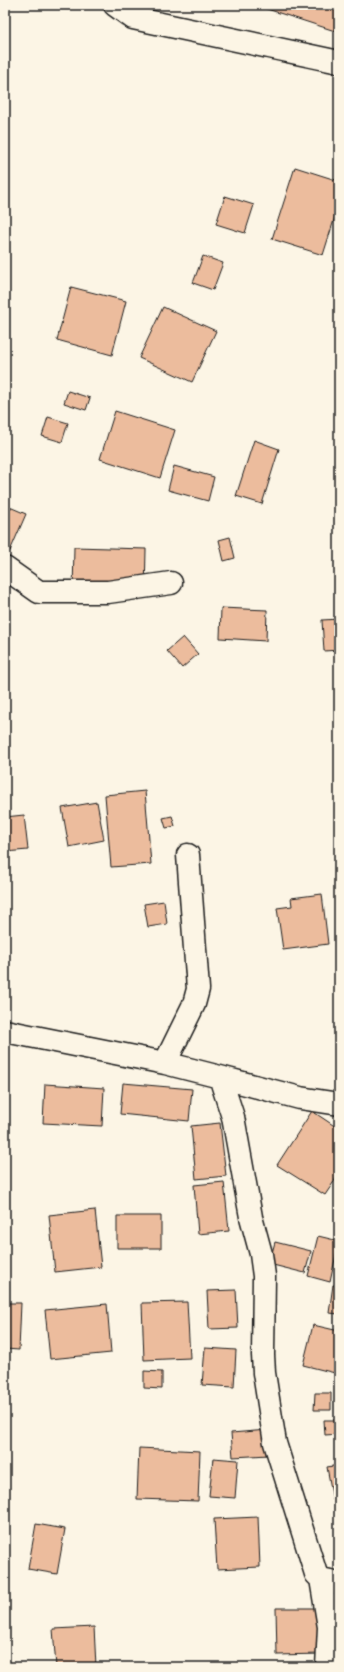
<svg xmlns="http://www.w3.org/2000/svg" width="344" height="1672" font-family="'Shantell Sans',sans-serif">
  <style>
    .building { fill: #ecbc9d; stroke: #1c1c1c }
    .lines { fill: none; stroke-linecap: round; stroke-linejoin: round }
    .minor-casing { stroke: #1c1c1c; stroke-width: 25 }
    .minor { stroke: #fcf5e5; stroke-width: 22 }
  </style>
  <rect width="100%" height="100%" fill="#fcf5e5"/>
  <filter id="ink" filterUnits="userSpaceOnUse"><feTurbulence type="fractalNoise" baseFrequency=".025" numOctaves="2"/><feDisplacementMap in="SourceGraphic" scale="8" xChannelSelector="R" yChannelSelector="G"/><feConvolveMatrix kernelMatrix="1 2 1 2 8 2 1 2 1" color-interpolation-filters="sRGB"/></filter>
  <g filter="url(#ink)">
    <!-- building -->
    <path class="building" d="M265,5H339V18L335,31L264,8Z
      M295,167L339,181V204L323,255L272,239Z
      M225,196L254,205L245,233L216,224Z
      M203,256L223,263L213,290L193,283Z
      M71,287L126,301L112,355L57,340Z
      M163,307L216,331L192,382L139,358Z
      M68,391L90,398L86,410L64,403Z
      M115,411L175,430L160,478L100,459Z
      M48,417L68,423L62,442L42,436Z
      M254,440L279,449L262,504L236,496Z
      M174,466L214,477L208,501L168,490Z
      M5,505L26,514L10,551L5,549Z
      M230,537L235,558L224,561L219,540Z
      M74,547L146,549L145,595L73,593Z
      M221,608L267,610L266,641L220,638Z
      M339,619V650L324,651L322,620Z
      M183,637L198,654L182,668L167,651Z
      M145,791L151,864L111,867L105,795Z
      M97,802L104,840L69,847L62,808Z
      M24,815L28,850L5,852V817Z
      M172,816L175,826L166,828L163,818Z
      M322,894L328,944L283,950L277,908L292,906L291,898Z
      M164,901L167,924L148,927L144,904Z
      M123,1083L192,1089L189,1121L120,1114Z
      M45,1084L104,1088L102,1126L43,1123Z
      M312,1111L339,1129V1174L325,1195L277,1165Z
      M220,1123L226,1176L196,1179L191,1126Z
      M224,1182L229,1231L198,1234L194,1185Z
      M95,1210L101,1267L55,1272L49,1215Z
      M117,1216H161V1248H117Z
      M318,1236L339,1241L330,1282L308,1276Z
      M275,1242L311,1251L305,1273L269,1264Z
      M333,1285L339,1286V1314L329,1313Z
      M236,1290L238,1328L209,1329L207,1291Z
      M187,1302L190,1358L144,1360L142,1303Z
      M5,1303H21L19,1350L5,1349Z
      M107,1304L111,1353L50,1359L45,1310Z
      M313,1325L339,1331V1374L303,1365Z
      M205,1348L236,1350L234,1387L202,1385Z
      M144,1371L162,1372V1389L144,1388Z
      M315,1393H331V1410H314Z
      M324,1420H339V1434L325,1435Z
      M268,1430L269,1455L233,1457L231,1433Z
      M139,1448L200,1451L198,1501L137,1499Z
      M213,1458L238,1460L235,1498L209,1496Z
      M339,1465V1499L333,1500L327,1467Z
      M258,1517L260,1567L217,1569L214,1519Z
      M36,1524L65,1529L57,1574L28,1569Z
      M276,1608H320L321,1654L277,1655Z
      M94,1627L96,1667H56L53,1629Z"/>
    <g class="lines">
      <defs>
        <path id="minor" d="M115,5L133,18L339,62
          M5,568L39,592H108L171,583
          M5,1031L165,1063L220,1077L233,1117L251,1217L261,1254L264,1276L263,1355L264,1373L275,1443L316,1574L321,1579L339,1583
          M165,1063L194,1004L198,989L188,855
          M220,1077L300,1098L339,1104
          M321,1579L329,1627L327,1667"/>
      </defs>
      <!-- minor casing -->
      <use href="#minor" class="minor-casing"/>
      <!-- minor -->
      <use href="#minor" class="minor"/>
    </g>
  </g>
  <!-- margin -->
  <rect width="344" height="1672" fill="none" stroke="#fcf5e5" stroke-width="20"/>
  <rect x="10" y="10" width="324" height="1652" fill="none" stroke="#1c1c1c" stroke-width="1.5" filter="url(#ink)"/>
</svg>
